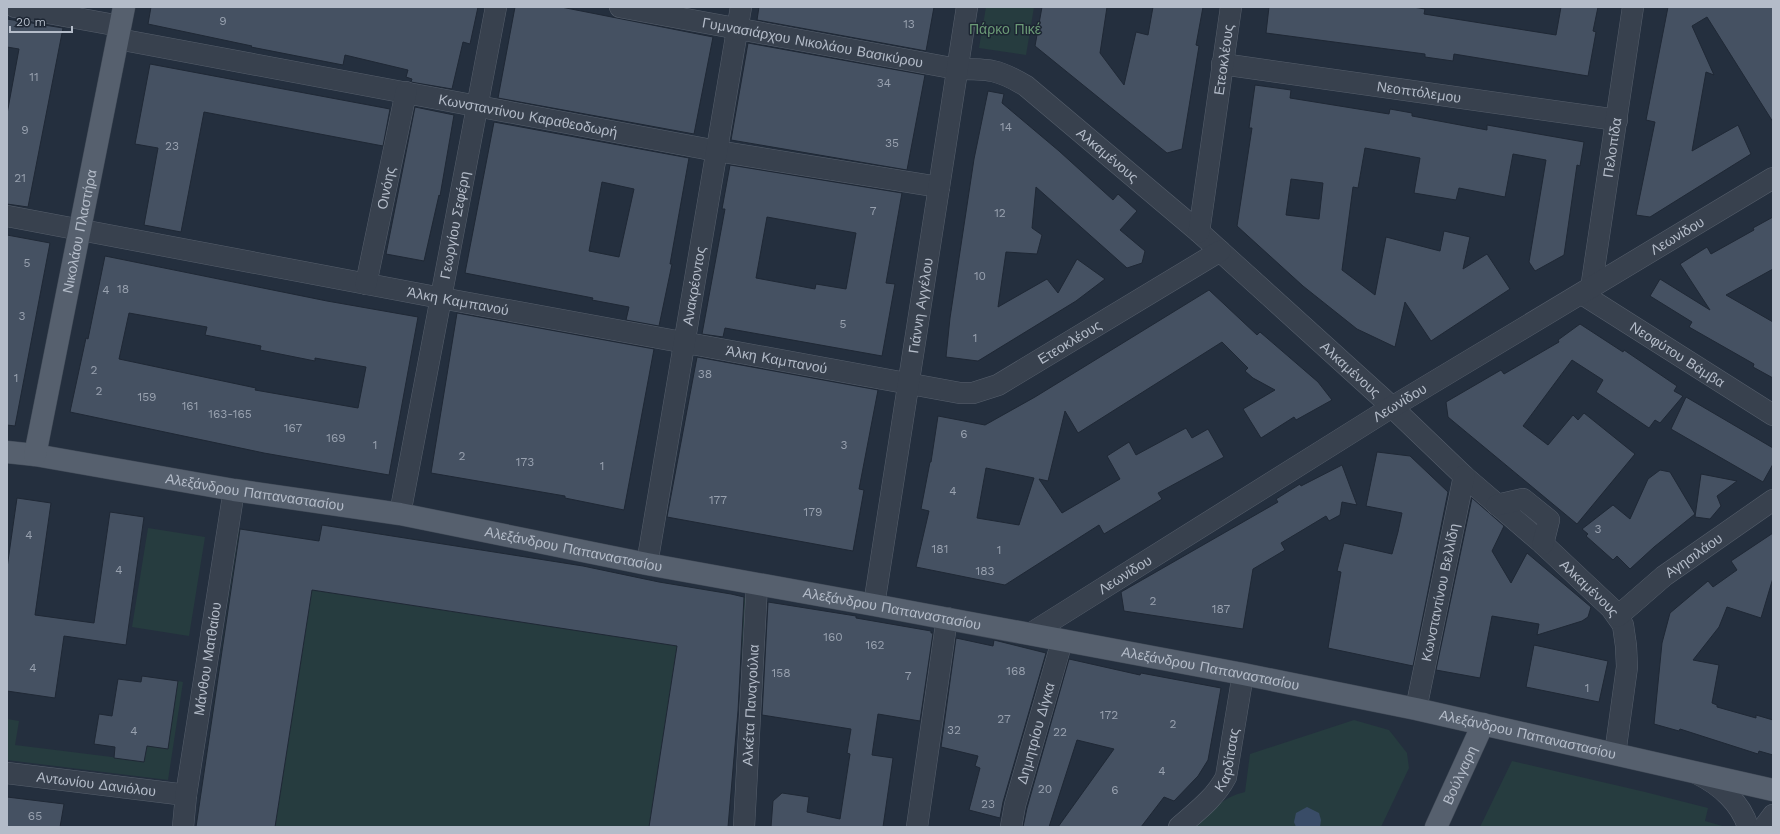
<svg xmlns="http://www.w3.org/2000/svg" width="1780" height="834" font-family="'Work Sans',sans-serif">
  <style>
    .green { fill: #263c3f }
    .water { fill: #394c67 }
    .building { fill: #455162; stroke: #1f2835; fill-rule: evenodd }
    .lines { fill: none; stroke-linecap: round; stroke-linejoin: round }
    .minor-casing { stroke: #565f6c; stroke-width: 22 }
    .major-casing { stroke: #414a57; stroke-width: 23 }
    .minor { stroke: #38414e; stroke-width: 21 }
    .major { stroke: #56606e; stroke-width: 22 }
    .labels { text-anchor: middle; dominant-baseline: central; stroke-width: 3; stroke-linejoin: round; paint-order: stroke }
    .number-label { font-size: 12px; fill: #98a1af }
    .park-label { font-size: 14px; fill: #6b9a76; stroke: #1d2633 }
    .street-label { font-size: 14px; fill: #b4bcc9; stroke: #1d2633 }
  </style>
  <rect width="100%" height="100%" fill="#242f3e"/>
  <!-- green -->
  <path class="green" d="M986,7H1034L1026,55L979,48Z
    M322,525L583,566L659,582L731,594L746,598L728,827H196L239,529L319,541Z
    M148,528L205,537L189,636L132,627Z
    M178,681L183,682L168,780L7,760V719L19,721L15,745L144,761L147,746L168,749Z
    M1354,720L1389,730L1407,753L1409,768L1381,827H1193C1208,812 1225,796 1245,792L1250,754Z
    M1512,761L1645,792L1708,808L1705,821L1726,827H1480Z"/>
  <!-- water -->
  <path class="water" d="M1307,807L1319,813L1321,820L1320,827H1296L1294,822L1296,813Z"/>
  <!-- building -->
  <path class="building" d="M151,7H478L470,44L463,42L452,89L411,82L412,79L406,77L408,70L345,55L343,65L251,47L252,46L148,24Z
    M515,7H561L713,37L694,134L498,98Z
    M759,7H934L926,51L757,20Z
    M1042,7H1107L1100,53L1124,85L1136,32L1148,35L1153,7H1203L1196,45L1199,46L1182,149L1167,153L1035,46Z
    M1269,7H1413L1425,9L1424,14L1556,35L1561,7H1598L1593,31L1596,32L1588,76L1454,54L1453,61L1425,57V54L1266,33Z
    M1668,7H1773V122L1707,17L1692,26L1714,75L1706,72L1692,151L1738,125L1751,154L1650,217L1636,215L1655,122L1646,120Z
    M7,19L63,28L28,207L7,204V114L19,49L7,47Z
    M748,43L925,75L907,170L731,140Z
    M150,64L390,109L383,146L204,112L181,232L144,225L158,148L135,144Z
    M1255,85L1291,90L1290,98L1389,114L1390,109L1412,113V116L1487,130V125L1584,142L1580,166L1577,165L1564,255L1535,271L1529,262L1546,160L1513,154L1505,197L1459,188L1456,200L1414,193L1420,158L1365,148L1358,188L1353,187L1342,270L1375,295L1386,237L1440,251L1444,231L1470,237L1463,269L1487,254L1510,289L1431,341L1405,302L1395,347L1357,329L1303,286L1237,226L1252,128H1249ZM1291,179L1323,183L1319,219L1286,215Z
    M988,91L1004,94L1002,103L1059,151L1113,200L1118,194L1137,211L1120,230L1145,251L1142,263L1127,268L1036,187L1032,228L1042,235L1037,254L1006,252L998,307L1047,279L1058,293L1077,259L1105,279L1076,301L978,361L946,357L950,318L974,159Z
    M415,107L454,115L440,196L439,195L424,261L386,254Z
    M494,122L689,158L670,264H672L659,326L626,320L629,307L592,300L593,298L465,273ZM602,182L634,189L619,257L589,251Z
    M730,165L902,193L886,283L895,284L882,356L725,328L723,337L702,334L725,209H722ZM767,217L856,233L846,289L816,284L815,289L756,278Z
    M1773,217V269L1726,295L1773,322V378L1753,367L1754,364L1689,327L1692,322L1650,296L1660,279L1710,310L1680,264L1707,247L1711,254L1754,230L1753,228Z
    M7,235L50,243L15,426L7,425Z
    M105,256L327,301L418,317L389,475L264,453L70,412L86,338L88,339ZM129,313L207,327L205,335L261,346L260,350L315,361V358L366,367L358,408L255,390L256,388L119,359Z
    M1209,290L1257,335L1260,332L1318,382L1332,400L1296,420L1294,417L1261,438L1243,409L1275,390L1253,378L1245,371L1248,368L1222,342L1078,433L1065,411L1048,481L1039,479L1062,513L1120,479L1107,456L1129,442L1136,455L1186,428L1192,438L1208,429L1224,457L1158,493L1162,499L1104,534L1099,525L1005,585L916,567L929,511L921,509L930,462H931L938,416L985,425L1035,397ZM986,468L1034,478L1019,525L977,518Z
    M457,313L654,349L624,510L565,498V496L431,473Z
    M1580,324L1623,352L1624,350L1677,386L1674,391L1683,396L1660,423L1655,420L1649,428L1596,392L1603,380L1572,360L1523,426L1548,445L1573,415L1578,420L1584,413L1635,454L1577,524L1448,417L1446,402L1501,370L1504,374L1559,342L1558,340Z
    M697,357L878,390L859,489L864,490L853,551L667,517Z
    M1686,397L1773,448V464L1763,482L1671,429Z
    M1377,452L1410,456L1448,492L1413,666L1328,648L1341,572L1337,571L1344,543L1392,554L1398,532L1402,513L1366,506Z
    M1342,465L1357,505L1342,502L1340,515L1329,521L1326,516L1281,543L1285,550L1253,569L1243,629L1124,611L1121,592L1278,502L1276,499L1300,484L1301,486Z
    M1660,470L1670,472L1695,514L1654,547L1630,569L1617,556L1613,560L1586,536L1588,534L1582,529L1613,505L1630,519L1648,479Z
    M1701,474L1737,481L1717,496L1721,506L1710,519L1695,517Z
    M17,498L51,503L35,615L94,623L110,512L144,517L126,645L64,636L55,698L7,691V568Z
    M1472,498L1504,526L1492,551L1511,583L1527,553L1591,607L1588,617L1582,621L1537,635L1539,624L1492,616L1480,678L1436,670Z
    M322,525L583,566L659,582L731,594L744,597L738,711L728,827H649L677,646L312,590L275,827H196L240,529L319,541Z
    M1773,533V578L1761,618L1727,607L1719,627L1693,660L1719,665L1712,703L1717,705V707L1756,718V715L1773,720V755L1759,751L1758,754L1680,729L1679,731L1654,724L1662,643L1670,613L1708,581L1713,587L1737,570L1731,561Z
    M768,602L856,616V618L931,631V633H933L920,721L878,714L872,755L893,758L883,827H771L773,801L782,793L809,797L807,812L840,819L850,754L847,753L851,729L762,715Z
    M956,638L993,646L994,640L1046,653L1003,802L1000,818L969,810L980,768L975,766L978,756L941,747Z
    M1534,645L1608,661L1599,702L1526,687Z
    M1069,659L1140,675L1141,673L1221,688L1208,760L1198,776L1174,801L1164,797L1141,827H1058L1114,749L1077,740L1049,827H1023L1027,808Z
    M142,676L178,681L168,749L147,746L144,762L114,758L115,747L94,744L99,714L112,716L118,679L141,682Z
    M7,797L64,804L60,827H7Z"/>
  <g class="lines">
    <defs>
      <g id="minor">
        <path d="M15,7L120,26"/>
        <path id="s1" d="M620,7L957,69C989,69 998,69 1026,86L1199,232L1392,407L1464,476L1543,544L1611,608L1623,625L1626,646L1627,667L1615,754"/>
        <path id="s2" d="M118,39L717,151L939,187"/>
        <path id="s3" d="M1222,64L1617,120"/>
        <path id="s4" d="M7,216L441,298L960,393H973L998,385L1220,251"/>
        <path id="s5" d="M1199,232L1231,7"/>
        <path id="s6" d="M366,284L406,92"/>
        <path id="s7" d="M1591,289L1633,7"/>
        <path id="s8" d="M1582,294L1773,415"/>
        <path d="M1497,505L1523,499L1549,520L1543,544"/>
        <path id="s9" d="M400,514L496,7"/>
        <path id="s10" d="M647,564L741,7"/>
        <path id="s11" d="M874,605L967,7"/>
        <path id="s12" d="M1618,616L1664,576L1773,500"/>
        <path id="s13" d="M1030,634L1392,407L1773,178"/>
        <path id="s14" d="M1416,709L1464,476"/>
        <path id="s15" d="M7,773L186,795"/>
        <path d="M1698,774C1720,785 1741,803 1748,827"/>
        <path id="s16" d="M183,827L186,795L234,490"/>
        <path id="s17" d="M744,827L757,584"/>
        <path d="M917,827L947,618"/>
        <path id="s18" d="M1011,827L1015,805L1062,641"/>
        <path id="s19" d="M1179,827C1196,812 1215,798 1226,777L1243,674"/>
        <path d="M1764,827L1773,815"/>
      </g>
      <g id="major">
        <path id="s20" d="M7,452L35,455L234,490L400,514L647,564L874,605L1243,674L1416,709L1773,790"/>
        <path id="s21" d="M35,455L124,7"/>
        <path id="s22" d="M1436,827L1483,724"/>
      </g>
    </defs>
    <!-- minor casing -->
    <use href="#minor" class="minor-casing"/>
    <!-- major casing -->
    <use href="#major" class="major-casing"/>
    <!-- minor -->
    <use href="#minor" class="minor"/>
    <!-- major -->
    <use href="#major" class="major"/>
  </g>
  <g class="labels">
    <!-- number labels -->
    <g class="number-label">
      <text x="223" y="21">9</text>
      <text x="909" y="24">13</text>
      <text x="34" y="77">11</text>
      <text x="884" y="83">34</text>
      <text x="1006" y="127">14</text>
      <text x="25" y="130">9</text>
      <text x="892" y="143">35</text>
      <text x="172" y="146">23</text>
      <text x="20" y="178">21</text>
      <text x="873" y="211">7</text>
      <text x="1000" y="213">12</text>
      <text x="27" y="263">5</text>
      <text x="980" y="276">10</text>
      <text x="123" y="289">18</text>
      <text x="106" y="290">4</text>
      <text x="22" y="316">3</text>
      <text x="843" y="324">5</text>
      <text x="975" y="338">1</text>
      <text x="94" y="370">2</text>
      <text x="705" y="374">38</text>
      <text x="16" y="378">1</text>
      <text x="99" y="391">2</text>
      <text x="147" y="397">159</text>
      <text x="190" y="406">161</text>
      <text x="230" y="414">163-165</text>
      <text x="293" y="428">167</text>
      <text x="964" y="434">6</text>
      <text x="336" y="438">169</text>
      <text x="375" y="445">1</text>
      <text x="844" y="445">3</text>
      <text x="462" y="456">2</text>
      <text x="525" y="462">173</text>
      <text x="602" y="466">1</text>
      <text x="953" y="491">4</text>
      <text x="718" y="500">177</text>
      <text x="813" y="512">179</text>
      <text x="1598" y="529">3</text>
      <text x="29" y="535">4</text>
      <text x="940" y="549">181</text>
      <text x="999" y="550">1</text>
      <text x="119" y="570">4</text>
      <text x="985" y="571">183</text>
      <text x="1153" y="601">2</text>
      <text x="1221" y="609">187</text>
      <text x="833" y="637">160</text>
      <text x="875" y="645">162</text>
      <text x="33" y="668">4</text>
      <text x="1016" y="671">168</text>
      <text x="781" y="673">158</text>
      <text x="908" y="676">7</text>
      <text x="1587" y="688">1</text>
      <text x="1109" y="715">172</text>
      <text x="1004" y="719">27</text>
      <text x="1173" y="724">2</text>
      <text x="954" y="730">32</text>
      <text x="134" y="731">4</text>
      <text x="1060" y="732">22</text>
      <text x="1162" y="771">4</text>
      <text x="1045" y="789">20</text>
      <text x="1115" y="790">6</text>
      <text x="988" y="804">23</text>
      <text x="35" y="816">65</text>
    </g>
    <!-- park labels -->
    <g class="park-label">
      <text x="1005" y="29">Πάρκο Πικέ</text>
    </g>
    <!-- street labels -->
    <g class="street-label">
      <text stroke="none"><textPath href="#s1" startOffset="196">Γυμνασιάρχου Νικολάου Βασικύρου</textPath></text>
      <text stroke="none"><textPath href="#s5" startOffset="174">Ετεοκλέους</textPath></text>
      <text stroke="none"><textPath href="#s3" startOffset="199">Νεοπτόλεμου</textPath></text>
      <text stroke="none"><textPath href="#s2" startOffset="417">Κωνσταντίνου Καραθεοδωρή</textPath></text>
      <text stroke="none"><textPath href="#s7" startOffset="143">Πελοπίδα</textPath></text>
      <text stroke="none"><textPath href="#s1" startOffset="522">Αλκαμένους</textPath></text>
      <text stroke="none"><textPath href="#s6" startOffset="98">Οινόης</textPath></text>
      <text stroke="none"><textPath href="#s9" startOffset="294">Γεωργίου Σεφέρη</textPath></text>
      <text stroke="none"><textPath href="#s21" startOffset="228">Νικολάου Πλαστήρα</textPath></text>
      <text stroke="none"><textPath href="#s13" startOffset="760">Λεωνίδου</textPath></text>
      <text stroke="none"><textPath href="#s10" startOffset="282">Ανακρέοντος</textPath></text>
      <text stroke="none"><textPath href="#s4" startOffset="459">Άλκη Καμπανού</textPath></text>
      <text stroke="none"><textPath href="#s11" startOffset="303">Γιάννη Αγγέλου</textPath></text>
      <text stroke="none"><textPath href="#s4" startOffset="1092">Ετεοκλέους</textPath></text>
      <text stroke="none"><textPath href="#s8" startOffset="113">Νεοφύτου Βάμβα</textPath></text>
      <text stroke="none"><textPath href="#s4" startOffset="783">Άλκη Καμπανού</textPath></text>
      <text stroke="none"><textPath href="#s1" startOffset="846">Αλκαμένους</textPath></text>
      <text stroke="none"><textPath href="#s13" startOffset="436">Λεωνίδου</textPath></text>
      <text stroke="none"><textPath href="#s20" startOffset="251">Αλεξάνδρου Παπαναστασίου</textPath></text>
      <text stroke="none"><textPath href="#s20" startOffset="575">Αλεξάνδρου Παπαναστασίου</textPath></text>
      <text stroke="none"><textPath href="#s12" startOffset="97">Αγησιλάου</textPath></text>
      <text stroke="none"><textPath href="#s13" startOffset="112">Λεωνίδου</textPath></text>
      <text stroke="none"><textPath href="#s1" startOffset="1170">Αλκαμένους</textPath></text>
      <text stroke="none"><textPath href="#s14" startOffset="119">Κωνσταντίνου Βελλίδη</textPath></text>
      <text stroke="none"><textPath href="#s20" startOffset="899">Αλεξάνδρου Παπαναστασίου</textPath></text>
      <text stroke="none"><textPath href="#s16" startOffset="170">Μάνθου Ματθαίου</textPath></text>
      <text stroke="none"><textPath href="#s20" startOffset="1223">Αλεξάνδρου Παπαναστασίου</textPath></text>
      <text stroke="none"><textPath href="#s17" startOffset="122">Αλκέτα Παναγούλια</textPath></text>
      <text stroke="none"><textPath href="#s18" startOffset="97">Δημητρίου Δίγκα</textPath></text>
      <text stroke="none"><textPath href="#s20" startOffset="1547">Αλεξάνδρου Παπαναστασίου</textPath></text>
      <text stroke="none"><textPath href="#s19" startOffset="86">Καρδίτσας</textPath></text>
      <text stroke="none"><textPath href="#s22" startOffset="57">Βούλγαρη</textPath></text>
      <text stroke="none"><textPath href="#s15" startOffset="90">Αντωνίου Δανιόλου</textPath></text>
    </g>
  </g>
  <!-- border -->
  <rect width="1780" height="834" fill="none" stroke="#b4bcc9" stroke-width="16"/>
  <!-- scale -->
  <path d="M10 26v6h62v-6" fill="none" stroke="#b4bcc9" stroke-width="2"/>
  <text x="16" y="26" font-size="12" fill="#b4bcc9" stroke="#1d2633" stroke-width="3" paint-order="stroke">20 m</text>
</svg>
